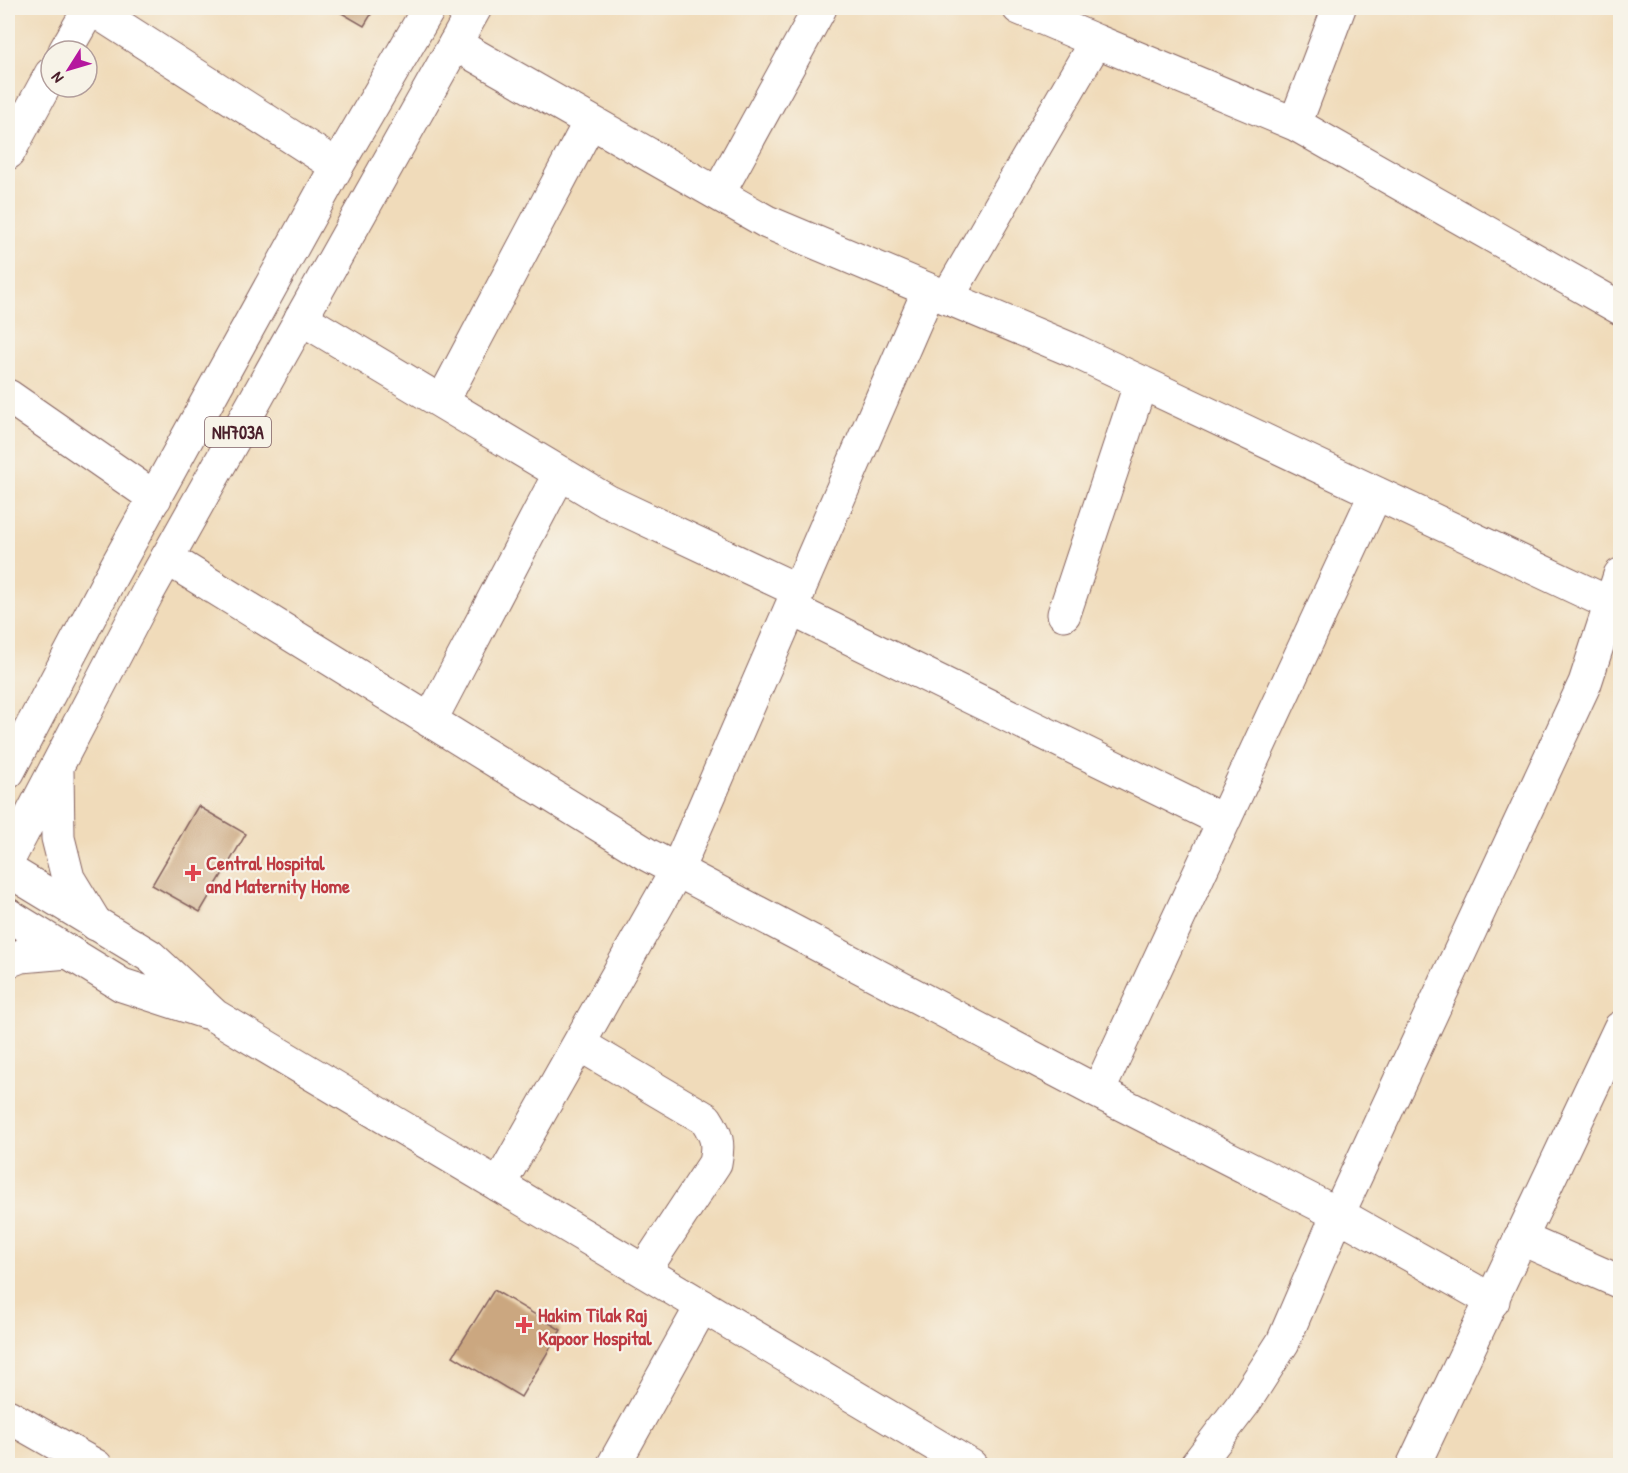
<svg xmlns="http://www.w3.org/2000/svg" width="1628" height="1473" font-family="'Patrick Hand',sans-serif">
  <style>
    .building { fill: #cba780 }
    .lines { fill: none; stroke-linecap: round; stroke-linejoin: round }
    .street-casing { stroke: #84615d; stroke-width: 35 }
    .secondary-casing { stroke: #84615d; stroke-width: 35 }
    .highway-casing { stroke: #84615d; stroke-width: 35 }
    .street { stroke: #fff; stroke-width: 33 }
    .secondary { stroke: #fff; stroke-width: 33 }
    .highway { stroke: #fff; stroke-width: 33 }
    .health-dot { fill: #e0444e; stroke: #f7f3e8; stroke-width: 2 }
    .labels { text-anchor: middle; dominant-baseline: central; stroke-width: 4.5; stroke-linejoin: round; paint-order: stroke }
    .shield { fill: #f7f3e8; stroke: #7e5f64; stroke-width: 1.5 }
    .shield-label { font-size: 18px; font-weight: bold; fill: #4a1f2b }
    .health-label { font-size: 20px; font-weight: bold; fill: #be3a42; stroke: #f7f3e8; text-anchor: start }
  </style>
  <rect width="100%" height="100%" fill="#f7f3e8"/>
  <filter id="ink" filterUnits="userSpaceOnUse"><feTurbulence type="fractalNoise" baseFrequency=".0167" numOctaves="2"/><feDisplacementMap in="SourceGraphic" scale="12" xChannelSelector="R" yChannelSelector="G"/><feConvolveMatrix kernelMatrix="1 2 1 2 8 2 1 2 1" color-interpolation-filters="sRGB"/></filter>
  <filter id="wash" filterUnits="userSpaceOnUse"><feTurbulence type="fractalNoise" baseFrequency=".008" numOctaves="4" result="noise"/><feDisplacementMap in="SourceGraphic" scale="24" xChannelSelector="R" yChannelSelector="G"/><feGaussianBlur stdDeviation="1.35" result="paint"/><feColorMatrix in="noise" values="0 0 0 0 0 0 0 0 0 0 0 0 0 0 0 0 0 1.4 0 .05"/><feComposite in="paint" operator="in"/></filter>
  <g filter="url(#wash)">
    <rect width="100%" height="100%" fill="#f0dbba"/>
    <g id="blocks">
      <!-- building -->
      <path class="building" d="M333,8H375L364,26Z
        M198,806L246,834L200,912L152,885Z
        M494,1290L561,1330L521,1397L453,1356Z"/>
    </g>
  </g>
  <g filter="url(#ink)">
    <use href="#blocks" fill-opacity="0" stroke="#84615d" stroke-width="1.5"/>
    <g class="lines">
      <defs>
        <path id="street" d="M91,8L337,166
          M1019,8L1096,41
          M455,44L767,222L1077,352L1611,604
          M65,51L90,8
          M1295,124L1339,8
          M8,153L51,74
          M718,194L820,8
          M947,298L1096,41L1295,124L1620,308
          M301,318L607,501L799,591
          M8,396L155,498
          M442,402L590,122
          M167,558L648,855L1098,1092L1338,1214L1493,1301
          M791,609L1224,821
          M1064,614L1141,382
          M430,721L560,473
          M579,1044L706,1119C717,1136 719,1143 715,1163L644,1271
          M1098,1092L1376,493
          M499,1185L677,870L929,290
          M1520,1238L1620,1282
          M8,1416L96,1466
          M613,1466L702,1306
          M1196,1466L1244,1403L1283,1342L1338,1214L1585,683L1620,575"/>
        <path id="secondary" d="M8,870L150,956L215,1016L971,1466
          M8,915L122,985L205,1012
          M1413,1466C1483,1320 1551,1174 1620,1028"/>
        <path id="highway" d="M57,771L58,838L68,878L96,924
          M8,772L109,580L337,166L429,8
          M8,860L148,592L475,8
          M8,961L21,956L68,952"/>
      </defs>
      <!-- street casing -->
      <use href="#street" class="street-casing"/>
      <!-- secondary casing -->
      <use href="#secondary" class="secondary-casing"/>
      <!-- highway casing -->
      <use href="#highway" class="highway-casing"/>
      <!-- street -->
      <use href="#street" class="street"/>
      <!-- secondary -->
      <use href="#secondary" class="secondary"/>
      <!-- highway -->
      <use href="#highway" class="highway"/>
    </g>
  </g>
  <!-- markers -->
  <g class="health-dot">
    <path d="M190 864h6v6h6v6h-6v6h-6v-6h-6v-6h6z"/>
    <path d="M521 1316h6v6h6v6h-6v6h-6v-6h-6v-6h6z"/>
  </g>
  <g class="labels">
    <!-- shield labels -->
    <rect class="shield" x="205" y="417" width="66" height="30" rx="4.5"/>
    <g class="shield-label">
      <text x="238" y="432">NH703A</text>
    </g>
    <!-- health labels -->
    <g class="health-label">
      <text x="206" y="862">Central Hospital<tspan x="206" dy="23">and Maternity Home</tspan></text>
      <text x="538" y="1314">Hakim Tilak Raj<tspan x="538" dy="23">Kapoor Hospital</tspan></text>
    </g>
  </g>
  <!-- margin -->
  <rect width="1628" height="1473" fill="none" stroke="#f7f3e8" stroke-width="30"/>
  <!-- north arrow -->
  <g transform="translate(69 69) rotate(233)"><circle r="28" fill="#f7f3e8" stroke="#b29e9c" stroke-width="1.5"/>
  <path d="M0-4.5L10 22L0 15L-10 22Z" fill="#b5179e"/>
  <text y="-9" font-size="16" font-weight="bold" text-anchor="middle" fill="#4a1f2b">N</text>
  </g>
</svg>
